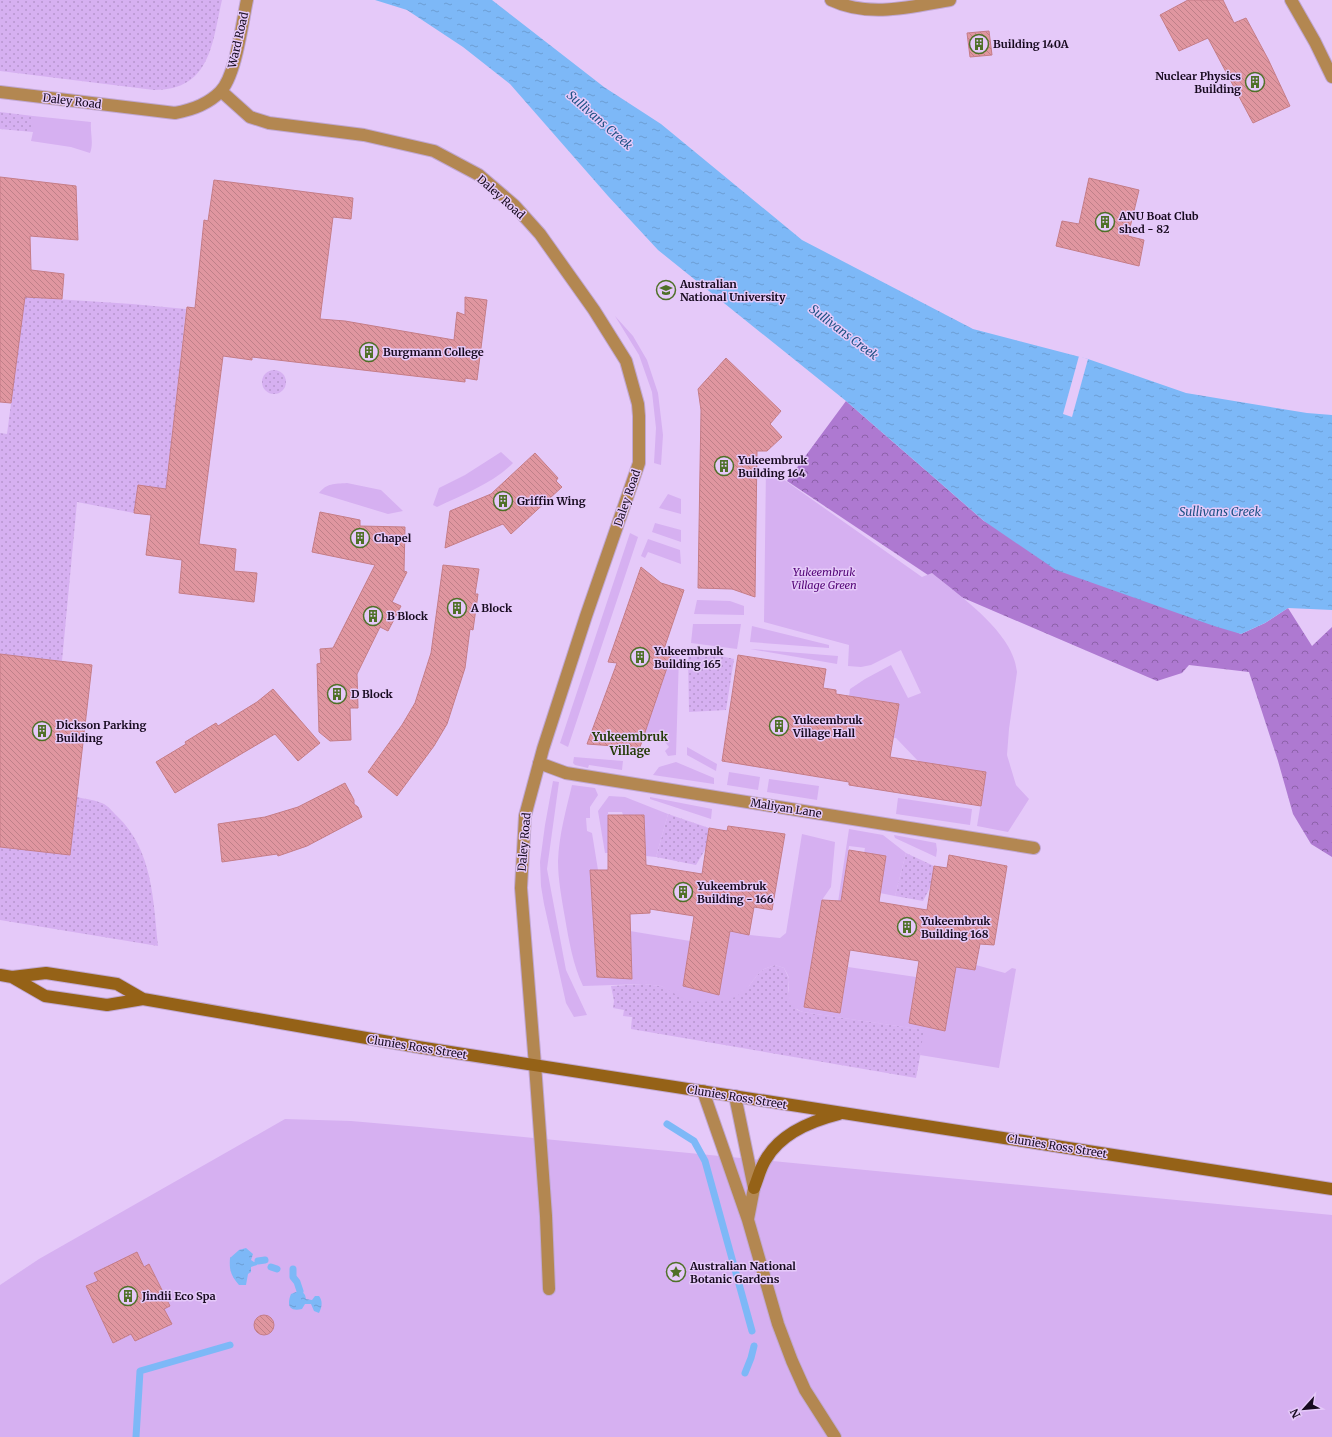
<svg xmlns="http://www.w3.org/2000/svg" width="1332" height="1437" font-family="Merriweather,serif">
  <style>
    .grass { fill: url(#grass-dots) }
    .forest { fill: url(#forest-crowns) }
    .green { fill: #d6b0f1 }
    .water { fill: url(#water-ripples) }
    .pier { fill: #e5c9f9 }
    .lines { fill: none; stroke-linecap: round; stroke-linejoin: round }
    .stream { stroke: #7db8f7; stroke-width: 7 }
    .building { fill: url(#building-back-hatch); stroke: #c57d87 }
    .street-casing { stroke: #c0a7d2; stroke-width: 14 }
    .secondary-casing { stroke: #c0a7d2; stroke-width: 14 }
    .street { stroke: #b38751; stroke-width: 12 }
    .secondary { stroke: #956217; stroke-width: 12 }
    .labels { text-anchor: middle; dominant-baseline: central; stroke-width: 3; stroke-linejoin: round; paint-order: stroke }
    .street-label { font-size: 11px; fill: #170a1f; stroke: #e5c9f9 }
    .poi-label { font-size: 11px; font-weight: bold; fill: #170a1f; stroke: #e5c9f9; text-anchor: start }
    .park-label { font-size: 11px; font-style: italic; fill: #520375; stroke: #e5c9f9 }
    .water-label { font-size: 12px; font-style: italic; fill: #1c5184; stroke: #e5c9f9 }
    .neighbourhood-label { font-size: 12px; font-weight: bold; fill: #263c08; stroke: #e5c9f9 }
  </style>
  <defs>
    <pattern id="grass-dots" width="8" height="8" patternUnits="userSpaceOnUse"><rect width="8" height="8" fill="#d6b0f1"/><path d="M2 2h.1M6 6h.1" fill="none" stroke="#b796ce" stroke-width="1.8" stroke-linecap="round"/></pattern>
    <pattern id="forest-crowns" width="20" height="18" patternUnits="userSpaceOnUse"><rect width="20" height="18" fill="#ae79d1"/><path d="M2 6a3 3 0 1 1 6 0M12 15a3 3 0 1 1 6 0" fill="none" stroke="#8d61a9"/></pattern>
    <pattern id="water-ripples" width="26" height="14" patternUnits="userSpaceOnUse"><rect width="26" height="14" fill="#7db8f7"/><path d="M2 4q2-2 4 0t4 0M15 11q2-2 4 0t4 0" fill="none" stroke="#6b9dd3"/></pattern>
    <pattern id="building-back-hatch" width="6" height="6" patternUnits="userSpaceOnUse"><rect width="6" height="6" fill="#e096a0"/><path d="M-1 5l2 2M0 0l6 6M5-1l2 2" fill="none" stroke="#bf8089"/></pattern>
  </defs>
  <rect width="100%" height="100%" fill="#e5c9f9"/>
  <!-- grass -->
  <path class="grass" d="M0,0H222C212,43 211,90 154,90L0,71Z
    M0,112L33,116V132L0,129Z
    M25,297L132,304L186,309L166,489L138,485L134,513L77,502L62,661L0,654V433L7,434Z
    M262 382a12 12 0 1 1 24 0a12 12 0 1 1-24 0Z
    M716,655L734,659L726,710L689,712L688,656Z
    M77,797C85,799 96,800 104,804C108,806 113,812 117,816C153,850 153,900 158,946L0,920V847L70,855Z
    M668,814L709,828L706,848L696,865L656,857Z
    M906,853L934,866L932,884L923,901L895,896Z
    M775,965L784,968L789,979L788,991L797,1010L803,1012L925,1030L916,1078L631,1029L632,1017L623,1016L624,1010L613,1008L614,1001L611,986L644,984L661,986L672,991L701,1002L749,986L758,974L764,969Z"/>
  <!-- forest -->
  <path class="forest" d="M846,401L984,521L1241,634L1265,623L1288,608L1312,646L1332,627V857L1311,844L1293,814L1278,761L1249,672L1189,665L1182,673L1157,681L961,597L787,481Z"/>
  <!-- green -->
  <path class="green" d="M33,116L91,122C90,133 94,143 90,153L71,147L31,141L33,132Z
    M615,316L633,336L647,360L658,393L663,435L661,465L654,463L656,428L652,392L639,355Z
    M501,452L513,463C492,484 463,494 437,507L433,505L439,488L465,475Z
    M766,467L922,577L932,573C960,596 1014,633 1017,672L1009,729L1007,755L1016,785L1029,799L1008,832L977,826L986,772L919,762L896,738H894L899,704L849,696L850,689L865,679L891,665L908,698L921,693L901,650L871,665L861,667L848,666L849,645L764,622Z
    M347,483L381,490L403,511L388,514L319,493C327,483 334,484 347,483Z
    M668,494L681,499V514L659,508Z
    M655,523L681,530V542L652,532Z
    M630,533L638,537L568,747L560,743Z
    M648,539L680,550L681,564L648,552L645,558L641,556Z
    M697,600L730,601L744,606V615L694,614Z
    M693,624H741L737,649L691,643Z
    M752,626L829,645V648L750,642Z
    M750,649L838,656L837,664Z
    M672,653L679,655L676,755L668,756L665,751L669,747L659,734L654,738L644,734Z
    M687,747L717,764L716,771L687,755Z
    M574,757L623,761L622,770L589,765L588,768L575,765L573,763Z
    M676,762L714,778V784L653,775L659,767Z
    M729,772L760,777L758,790L727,785Z
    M769,779L819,786L817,800L767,792Z
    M553,781L559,782L547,869L566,970L587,1015L574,1017L566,1003L544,904L541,886L540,862L545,825Z
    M572,785L595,788L598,795L590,807V818H586L587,831L592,833L598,870H590L597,977L632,979L630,931L690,941L683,986L719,995L730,931L750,935L780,938L786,933L802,834L835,842L831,887L822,900L804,1007L840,1013L848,967L916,977L909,1023L944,1031L956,967L975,970L976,965L1005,973L1012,968L1016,969L999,1068L920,1055L924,1030L803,1012C784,1005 789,996 789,980C789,976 786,972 784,968L775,965L764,969L758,974L749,986L736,997L723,1000L701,1002L684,999L661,986L644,984L583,986C573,965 569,941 565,918C562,900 558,880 558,861C559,835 566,810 572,785Z
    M609,796L625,797L668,814L656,857L646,856L644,815H623L622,812H608V853H605L598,811Z
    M650,797L712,809L711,819L650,799Z
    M898,798L972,809L970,825L896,814Z
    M849,829L883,835L906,853L895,896L880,893L864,853L865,848L849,846L841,902H838Z
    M894,835L936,843L937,850L936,857L895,838Z
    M285,1119L351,1121L420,1127L1332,1215V1437H0V1285L39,1259Z"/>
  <!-- water -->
  <path class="water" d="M375,0H492L604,87L661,124L802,240L973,329L1088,359L1186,393L1307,413L1332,415V610L1288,608L1265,623L1241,634L1214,626L1056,570L984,521L846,401L658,250L608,196L510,84L463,47L407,10Z
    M246,1248L253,1254L251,1260L254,1262L258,1261L257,1265L251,1267V1272L248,1274L246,1285H239C231,1276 229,1270 230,1258L239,1250Z
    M301,1290L305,1295L306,1299L312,1300L315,1296H319C323,1301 322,1307 319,1313L314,1311L311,1304H305L302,1309C288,1312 287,1304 291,1294Z"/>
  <!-- pier -->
  <path class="pier" d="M1079,356L1088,359L1072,417L1063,414Z"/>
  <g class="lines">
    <!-- stream -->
    <path class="stream" d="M667,1124L694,1141L705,1161L752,1331
      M258,1261L265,1260
      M271,1267L277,1269
      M293,1269V1277L297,1282L300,1291
      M745,1373L751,1358L754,1346
      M136,1437L140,1371L230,1345"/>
  </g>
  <!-- building -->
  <path class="building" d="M1188,0H1223L1234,23L1246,18L1268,59L1290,106L1253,123L1208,38L1179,51L1160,15Z
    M989,31L992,55L970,57L967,33Z
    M0,177L76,186L78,240L30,236L31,270L64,274L62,299L25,297L11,403L0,402Z
    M1089,178L1139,190L1128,236L1144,240L1139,266L1056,246L1062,221L1079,224Z
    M214,180L353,198L351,219L333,217L320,319L345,321L454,340L457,312L465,315V297L487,300L477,380L465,378V382L252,357V360L223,356L199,544L236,549L234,571L257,573L254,602L179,593L182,560L146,555L151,515L134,513L138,485L166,489L187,307L195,308L204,220L208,221Z
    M726,358L781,411L770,424L782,437L767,451H757L755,597L732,589L698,588L701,410L698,389Z
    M535,453L558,478L556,481L562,487L511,534L503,524L445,548L450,511L491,494Z
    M320,512L360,520V526L405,527L404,571L407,572L392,602L401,606L388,631L380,627L357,674L358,708H350L351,740L330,741L319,732L317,664L321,663L320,649L333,648L375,565L312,552Z
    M443,565L479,569L475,594H478L473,630L470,629L465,668L447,724L434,746L397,796L368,772L402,725L415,703L431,653Z
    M641,567L661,583L684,590L664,649L672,653L638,753L614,746L587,744L617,663L608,662Z
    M0,654L92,665L70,855L0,847Z
    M738,655L826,669L823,688L836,690V694L899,704L890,757L986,772L981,806L849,785V782L722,761Z
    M273,689L320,743L298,761L275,734L175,793L156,762L186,744L185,742L216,723L218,726L257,702Z
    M345,783L354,800V804L358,807L362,817L307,846L278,856L277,854L222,862L218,824L265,817L298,807Z
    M608,815H644L646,865L702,874L709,828L727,831L728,826L785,834L772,910L754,907L749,935L730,931L719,995L683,986L694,916L650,909V913L630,914L632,979L597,977L590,870H608Z
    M849,850L886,856L879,902L927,910L934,866L947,868L949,855L1007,866L994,945L980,944L975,970L956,967L945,1031L909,1023L919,961L850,950L840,1013L804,1007L822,900L841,901Z
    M137,1252L144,1267L149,1264L170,1306L164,1309L172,1324L135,1341L131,1334L113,1343L86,1286L98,1281L94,1273Z
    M254 1325a10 10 0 1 1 20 0a10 10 0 1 1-20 0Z"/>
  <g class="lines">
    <defs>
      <path id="street" d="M831,0C869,18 910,7 950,0
        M1291,0L1315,42L1332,77
        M221,91L250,117L269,123L364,135L434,151L479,175L514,205L540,234L594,310L626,361L638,404L639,416V463L586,616L543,749L525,816L521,888L535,1065L546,1216L549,1289
        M0,92L175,113C192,110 208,104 220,92C236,76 242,23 247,0
        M539,763L566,773L1034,848
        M703,1091L748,1220L778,1324L792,1361L805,1390L835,1437
        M735,1096L754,1188L748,1219"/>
      <path id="secondary" d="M0,975L12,977L46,973L117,984L143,999L418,1047L1332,1189
        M12,977L45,996L107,1005L143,999
        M754,1188C758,1179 760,1168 766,1159C781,1133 811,1121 839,1114"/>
    </defs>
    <!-- street casing -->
    <use href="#street" class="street-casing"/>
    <!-- secondary casing -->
    <use href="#secondary" class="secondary-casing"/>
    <!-- street -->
    <use href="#street" class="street"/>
    <!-- secondary -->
    <use href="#secondary" class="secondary"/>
  </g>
  <!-- icons -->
  <defs>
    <symbol id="building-ring" viewBox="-11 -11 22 22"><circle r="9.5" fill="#e5c9f9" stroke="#4f7028" stroke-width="1.5"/><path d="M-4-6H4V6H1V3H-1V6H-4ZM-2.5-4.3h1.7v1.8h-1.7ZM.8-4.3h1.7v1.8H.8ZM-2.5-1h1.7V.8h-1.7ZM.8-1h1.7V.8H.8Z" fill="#4f7028"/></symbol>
    <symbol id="university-ring" viewBox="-11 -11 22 22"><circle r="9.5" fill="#e5c9f9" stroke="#4f7028" stroke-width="1.5"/><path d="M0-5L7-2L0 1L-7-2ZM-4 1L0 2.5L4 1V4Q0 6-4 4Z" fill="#4f7028"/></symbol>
    <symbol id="sight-ring" viewBox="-11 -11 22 22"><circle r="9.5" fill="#e5c9f9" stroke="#4f7028" stroke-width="1.5"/><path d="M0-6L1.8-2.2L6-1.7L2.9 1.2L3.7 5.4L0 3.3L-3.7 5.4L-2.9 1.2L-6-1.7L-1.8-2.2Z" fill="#4f7028"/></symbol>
  </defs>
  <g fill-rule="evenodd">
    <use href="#building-ring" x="968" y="33" width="22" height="22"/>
    <use href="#building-ring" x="1244" y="71" width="22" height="22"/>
    <use href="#building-ring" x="1094" y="211" width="22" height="22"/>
    <use href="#university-ring" x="655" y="279" width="22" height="22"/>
    <use href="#building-ring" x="358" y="341" width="22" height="22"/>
    <use href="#building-ring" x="713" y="455" width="22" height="22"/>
    <use href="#building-ring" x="492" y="490" width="22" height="22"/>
    <use href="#building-ring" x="349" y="527" width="22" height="22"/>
    <use href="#building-ring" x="446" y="597" width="22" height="22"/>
    <use href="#building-ring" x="362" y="605" width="22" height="22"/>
    <use href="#building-ring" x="629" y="646" width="22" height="22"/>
    <use href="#building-ring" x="326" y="683" width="22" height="22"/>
    <use href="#building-ring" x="768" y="715" width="22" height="22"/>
    <use href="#building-ring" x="31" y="720" width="22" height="22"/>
    <use href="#building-ring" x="672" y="881" width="22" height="22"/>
    <use href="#building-ring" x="896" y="916" width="22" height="22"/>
    <use href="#sight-ring" x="665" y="1261" width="22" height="22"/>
    <use href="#building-ring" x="117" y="1285" width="22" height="22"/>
  </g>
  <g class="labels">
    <!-- street labels -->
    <g class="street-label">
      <text transform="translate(238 40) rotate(-77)">Ward Road</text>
      <text transform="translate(72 101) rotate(7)">Daley Road</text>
      <text transform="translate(501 197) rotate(42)">Daley Road</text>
      <text transform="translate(627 498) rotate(-71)">Daley Road</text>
      <text transform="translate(786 808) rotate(9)">Maliyan Lane</text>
      <text transform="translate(524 842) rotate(-85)">Daley Road</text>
      <text transform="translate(417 1047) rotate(9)">Clunies Ross Street</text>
      <text transform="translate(737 1097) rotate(9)">Clunies Ross Street</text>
      <text transform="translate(1057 1146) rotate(9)">Clunies Ross Street</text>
    </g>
    <!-- poi labels -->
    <g class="poi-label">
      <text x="993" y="44">Building 140A</text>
      <text x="1241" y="76" text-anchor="end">Nuclear Physics<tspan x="1241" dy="13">Building</tspan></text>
      <text x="1119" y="216">ANU Boat Club<tspan x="1119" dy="13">shed - 82</tspan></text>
      <text x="680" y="284">Australian<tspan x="680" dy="13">National University</tspan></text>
      <text x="383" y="352">Burgmann College</text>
      <text x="738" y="460">Yukeembruk<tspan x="738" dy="13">Building 164</tspan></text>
      <text x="517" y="501">Griffin Wing</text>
      <text x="374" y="538">Chapel</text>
      <text x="471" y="608">A Block</text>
      <text x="387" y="616">B Block</text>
      <text x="654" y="651">Yukeembruk<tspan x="654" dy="13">Building 165</tspan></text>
      <text x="351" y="694">D Block</text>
      <text x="793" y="720">Yukeembruk<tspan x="793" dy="13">Village Hall</tspan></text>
      <text x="56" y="725">Dickson Parking<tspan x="56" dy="13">Building</tspan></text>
      <text x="697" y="886">Yukeembruk<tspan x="697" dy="13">Building - 166</tspan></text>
      <text x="921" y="921">Yukeembruk<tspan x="921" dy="13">Building 168</tspan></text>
      <text x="690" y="1266">Australian National<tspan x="690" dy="13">Botanic Gardens</tspan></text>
      <text x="142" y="1296">Jindii Eco Spa</text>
    </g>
    <!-- park labels -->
    <g class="park-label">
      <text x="824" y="572">Yukeembruk<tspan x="824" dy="13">Village Green</tspan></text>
    </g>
    <!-- water labels -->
    <g class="water-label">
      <text transform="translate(600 120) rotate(41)">Sullivans Creek</text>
      <text transform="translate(844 332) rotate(37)">Sullivans Creek</text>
      <text x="1220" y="511">Sullivans Creek</text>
    </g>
    <!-- neighbourhood labels -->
    <g class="neighbourhood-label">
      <text x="630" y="736">Yukeembruk<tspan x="630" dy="14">Village</tspan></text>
    </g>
  </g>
  <!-- north arrow -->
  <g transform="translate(1304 1409) rotate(243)" stroke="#e5c9f9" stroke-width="3" paint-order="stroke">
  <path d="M0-3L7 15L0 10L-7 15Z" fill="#170a1f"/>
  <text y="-6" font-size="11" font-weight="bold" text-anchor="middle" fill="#170a1f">N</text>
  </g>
</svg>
